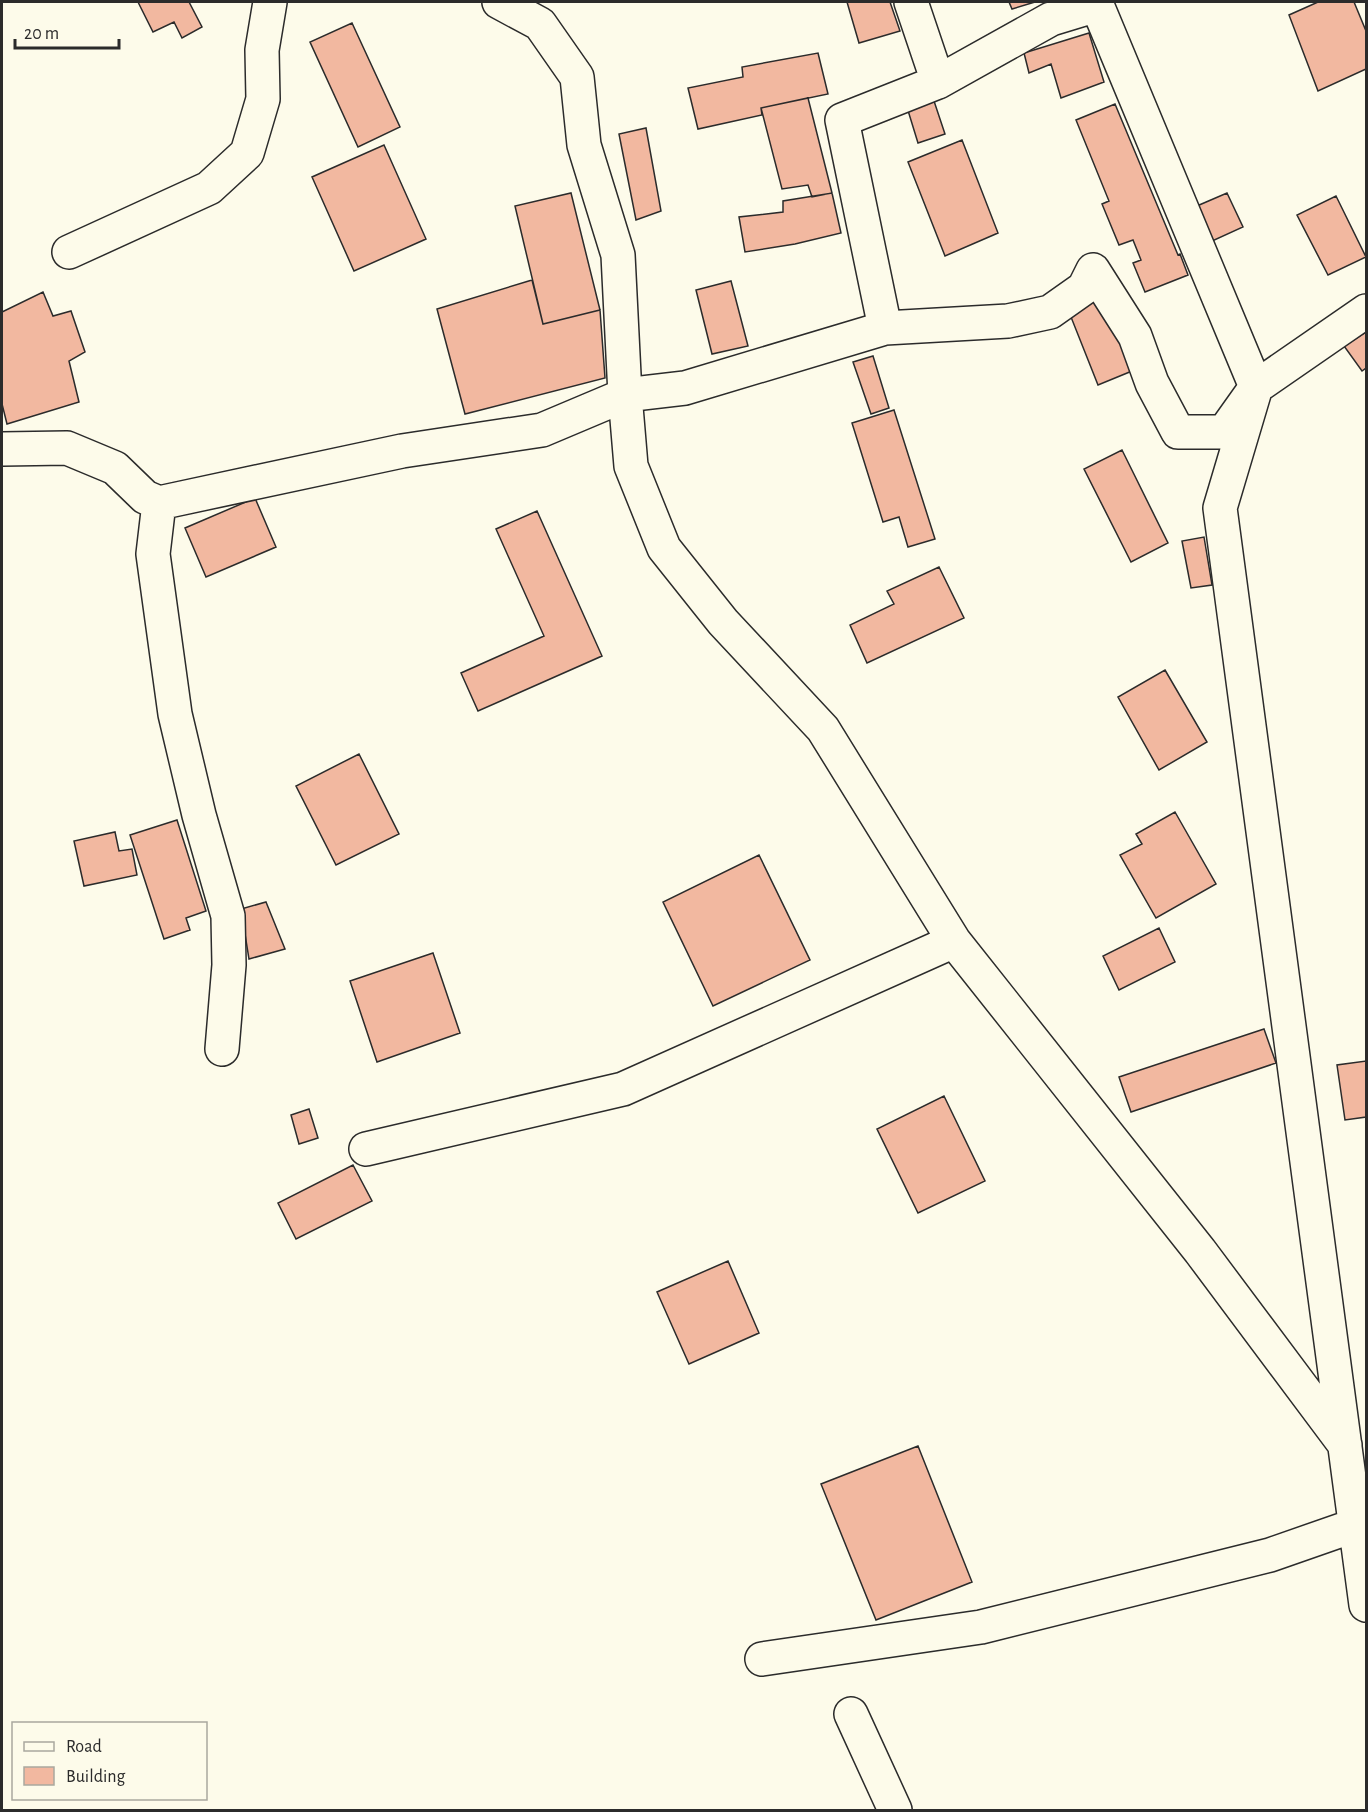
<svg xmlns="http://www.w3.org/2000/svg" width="1368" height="1812" font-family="'Alegreya Sans',sans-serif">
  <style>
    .building { fill: #f2b8a0; stroke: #2b2b2b; stroke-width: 1.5 }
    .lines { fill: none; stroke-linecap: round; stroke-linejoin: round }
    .minor-casing { stroke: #2b2b2b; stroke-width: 36 }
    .minor { stroke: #fdfbea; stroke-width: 33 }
  </style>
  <rect width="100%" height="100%" fill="#fdfbea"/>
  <!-- building -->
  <path class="building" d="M138,2H189L202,27L182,38L174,22L153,32Z
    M847,2H890L900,31L859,43Z
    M1009,2H1035L1012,9Z
    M1318,2H1354L1366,31V69L1318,91L1289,15Z
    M352,23L400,127L358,147L310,42Z
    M1089,33L1104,82L1061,98L1051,64L1029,73L1024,53Z
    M818,53L828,94L761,108L762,115L698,129L688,88L743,77L742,67Z
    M932,95L945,134L918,143L906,104Z
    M808,98L832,193L812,197L808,185L782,189L761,108Z
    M1115,104L1178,255L1180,254L1188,275L1145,292L1133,263L1141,260L1133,240L1119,245L1102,204L1109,201L1076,120Z
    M646,128L661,211L636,220L619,134Z
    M962,140L998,233L945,256L908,162Z
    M384,145L426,239L354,271L312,177Z
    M571,193L600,310L543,324L515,206Z
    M832,193L841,233L795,244L745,252L739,217L783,212V201Z
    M1227,193L1243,227L1199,247L1183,212Z
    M1336,196L1366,257L1328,275L1297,215Z
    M532,280L543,324L600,310L605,378L465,414L437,309Z
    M731,281L748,346L712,354L696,290Z
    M43,292L53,316L71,311L85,352L69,361L79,402L7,424L2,404V312Z
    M1102,298L1132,371L1098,385L1069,312Z
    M1366,332V368L1362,371L1344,346Z
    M873,356L889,408L871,414L853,362Z
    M894,410L935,539L908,547L899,517L883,522L852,423Z
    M1122,450L1168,543L1131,562L1084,469Z
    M255,498L276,547L206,577L185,528Z
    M537,511L602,656L478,711L461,673L544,636L496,529Z
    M1204,537L1212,585L1191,588L1182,541Z
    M939,567L964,618L867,663L850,625L894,604L887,591Z
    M1165,670L1207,742L1159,770L1118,697Z
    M359,754L399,834L336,865L296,786Z
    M1175,812L1216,884L1156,918L1120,855L1142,844L1136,834Z
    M177,820L206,911L186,918L190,930L164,939L130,835Z
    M115,832L119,851L132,849L137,875L84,886L74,841Z
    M759,855L810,960L713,1006L663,902Z
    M266,902L285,949L249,959L241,909Z
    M1159,928L1175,962L1119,990L1103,956Z
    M433,953L460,1033L377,1062L350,981Z
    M1264,1029L1276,1063L1131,1112L1119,1077Z
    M1366,1061V1117L1345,1120L1337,1065Z
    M944,1096L985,1181L918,1213L877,1129Z
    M309,1109L318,1138L299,1144L291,1115Z
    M353,1165L372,1201L296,1239L278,1203Z
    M728,1261L759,1333L689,1364L657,1292Z
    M918,1446L972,1582L876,1620L821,1484Z"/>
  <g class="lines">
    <defs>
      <path id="minor" d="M499,2L540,24L577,77L584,145L618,255L625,395L631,466L664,548L723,622L823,729L954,941L1200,1251L1345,1445
        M911,2L938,82
        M69,252L209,188L247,153L263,99L262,50L270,2
        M1366,311L1256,387L1220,508L1366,1605
        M2,449L67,448L115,468L145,497L159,503
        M222,1049L229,965L228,916L199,815L175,714L153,554L159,503L402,451L542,430L625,395L685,388L885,328L1008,321L1050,312L1084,288L1093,270L1135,336L1152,383L1178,432H1224L1256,387L1097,5L1051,19L938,82L842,120L885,328
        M366,1149L623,1089L954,941
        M762,1659L981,1627L1270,1555L1356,1525
        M851,1714L895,1810"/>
    </defs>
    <!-- minor casing -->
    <use href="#minor" class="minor-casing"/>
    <!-- minor -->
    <use href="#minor" class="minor"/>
  </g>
  <!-- border -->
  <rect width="1368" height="1812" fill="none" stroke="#2b2b2b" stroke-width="6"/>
  <!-- legend -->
  <rect x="12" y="1722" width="195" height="78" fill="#fdfbea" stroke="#a9a89e" stroke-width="1.5"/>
  <rect x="24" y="1742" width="30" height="9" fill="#fdfbea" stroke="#a9a89e" stroke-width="1.5"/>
  <text x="66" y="1752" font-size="18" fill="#2b2b2b">Road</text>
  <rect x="24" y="1767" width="30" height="18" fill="#f2b8a0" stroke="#a9a89e" stroke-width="1.5"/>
  <text x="66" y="1782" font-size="18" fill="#2b2b2b">Building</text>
  <!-- scale -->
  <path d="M15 39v9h104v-9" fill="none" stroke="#2b2b2b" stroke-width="3"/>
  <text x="24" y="39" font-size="18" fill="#2b2b2b" stroke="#fdfbea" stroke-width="4.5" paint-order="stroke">20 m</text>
</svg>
